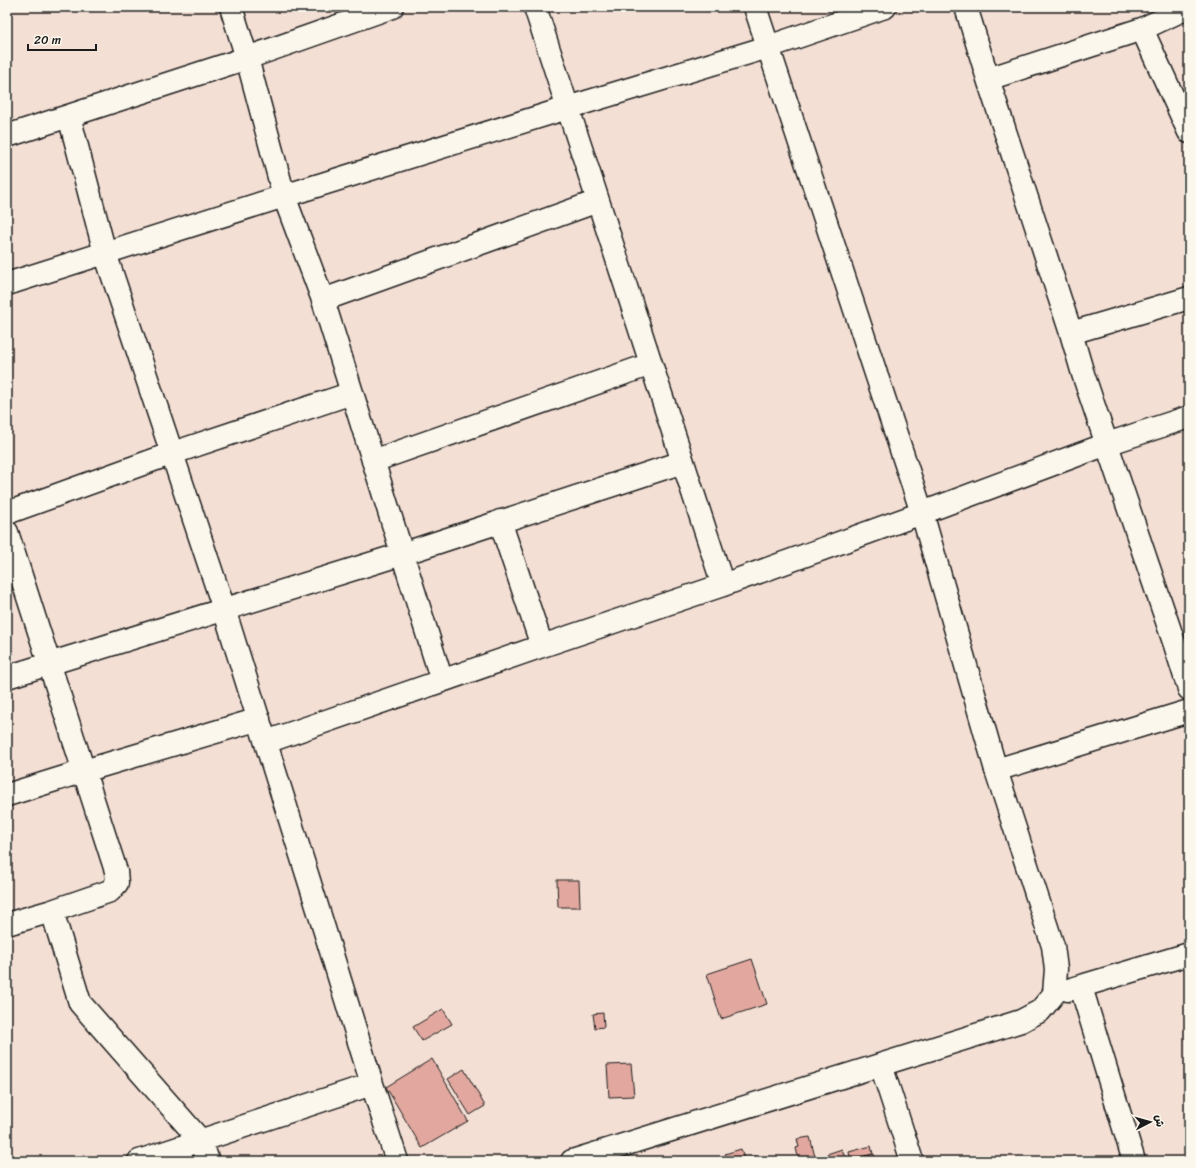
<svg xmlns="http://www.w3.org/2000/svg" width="1196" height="1168" font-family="Sriracha,'Playpen Sans Arabic',sans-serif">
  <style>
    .building { fill: #e2a89f; stroke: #1c1c1c }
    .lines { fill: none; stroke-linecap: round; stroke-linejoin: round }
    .minor-casing { stroke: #1c1c1c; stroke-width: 25 }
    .secondary-casing { stroke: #1c1c1c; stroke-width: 25 }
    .minor { stroke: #fbf7ec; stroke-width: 22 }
    .secondary { stroke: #fbf7ec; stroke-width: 22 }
  </style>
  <rect width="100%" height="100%" fill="#f4dfd5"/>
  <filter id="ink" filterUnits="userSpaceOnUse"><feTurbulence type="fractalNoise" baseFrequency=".025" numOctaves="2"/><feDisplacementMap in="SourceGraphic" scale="8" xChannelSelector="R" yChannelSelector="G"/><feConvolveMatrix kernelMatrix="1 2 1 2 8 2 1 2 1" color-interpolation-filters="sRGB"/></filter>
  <g filter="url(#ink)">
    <!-- building -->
    <path class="building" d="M557,880H579L580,907H558Z
      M752,959L767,1004L721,1019L707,974Z
      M443,1009L452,1024L422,1041L413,1027Z
      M603,1013L604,1027L595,1028L593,1014Z
      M432,1059L468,1121L422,1148L386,1087Z
      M631,1064L634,1096L609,1097L607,1065Z
      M464,1069L485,1106L470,1115L448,1079Z
      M810,1137L816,1161H799L796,1148L799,1147L797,1139Z
      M871,1146L873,1154L861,1157L858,1160L851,1161L849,1152Z
      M741,1149L744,1159L736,1161H728L725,1154Z
      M842,1149L846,1161H830L827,1154Z
      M874,1154L875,1161H859L861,1157Z
      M756,1156L757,1161H736Z"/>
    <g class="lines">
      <defs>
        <path id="minor" d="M231,7L247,58L284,196L323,300L442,681
          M535,7L723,585
          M966,7L988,79L1071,333L1083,374L1175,645L1189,689
          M1142,29L1189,132
          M988,79L1142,29L1189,7
          M69,116L105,253L224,609L322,922L372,1084L397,1161
          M7,136L247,58L392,7
          M7,284L284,196L567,108L768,47L885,7
          M323,300L598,201
          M1071,333L1189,298
          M373,461L651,364
          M7,513L173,453L352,393
          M500,521L542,646
          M7,532L116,871L117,883L110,891L52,911L7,924
          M7,677L402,554L683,462
          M266,742L542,646L723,585L922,513L1107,444L1189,417
          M996,770L1189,711
          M7,795L84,771L259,719
          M52,911L80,1003L201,1141L208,1161
          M1081,987L1134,1161
          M1068,990L1189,954
          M881,1065L912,1161
          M139,1161L372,1084"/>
        <path id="secondary" d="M572,1161L1021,1021L1040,1011L1054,994L1056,969L1053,946L996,770L922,513L755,7"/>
      </defs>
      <!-- minor casing -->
      <use href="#minor" class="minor-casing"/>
      <!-- secondary casing -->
      <use href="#secondary" class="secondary-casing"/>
      <!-- minor -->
      <use href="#minor" class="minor"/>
      <!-- secondary -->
      <use href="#secondary" class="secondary"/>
    </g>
  </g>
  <!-- margin -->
  <rect width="1196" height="1168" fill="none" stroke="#fbf7ec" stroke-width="24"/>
  <rect x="12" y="12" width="1172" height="1144" fill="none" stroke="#1c1c1c" stroke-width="1.5" filter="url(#ink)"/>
  <!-- north arrow -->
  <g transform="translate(1150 1122) rotate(84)" stroke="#fbf7ec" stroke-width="3" paint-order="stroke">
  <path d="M0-3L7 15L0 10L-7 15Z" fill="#1c1c1c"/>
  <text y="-6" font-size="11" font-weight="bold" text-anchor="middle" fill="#1c1c1c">ش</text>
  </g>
  <!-- scale -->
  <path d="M28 44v6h68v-6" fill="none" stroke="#1c1c1c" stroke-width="2"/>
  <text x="34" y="44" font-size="12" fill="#1c1c1c" stroke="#fbf7ec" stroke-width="3" paint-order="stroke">20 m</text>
</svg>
